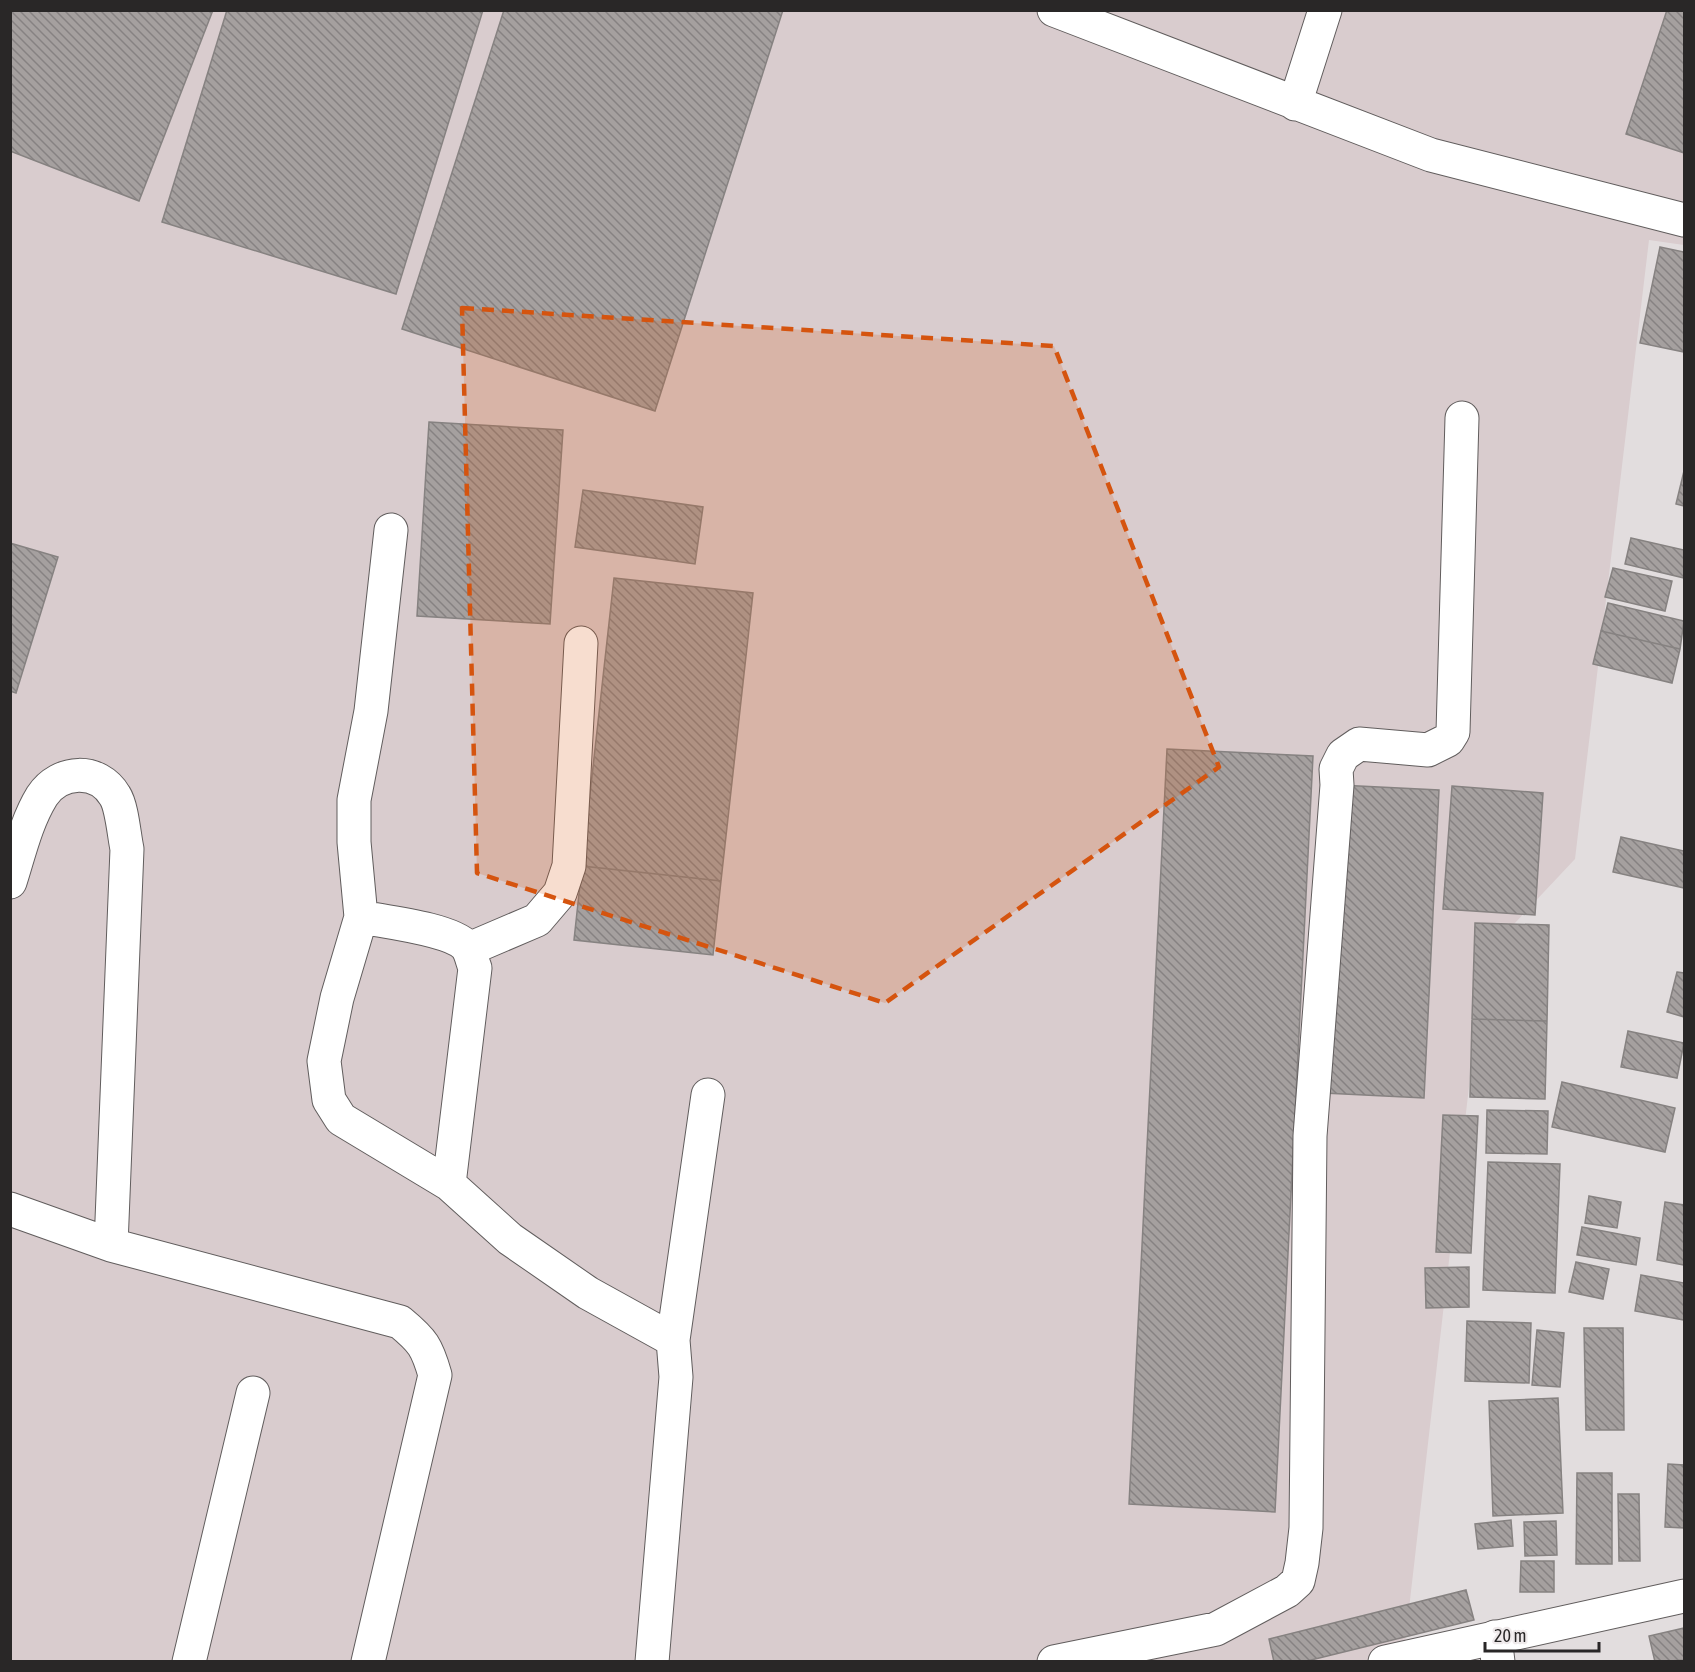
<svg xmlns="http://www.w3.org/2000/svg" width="1695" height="1672" font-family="'Asap Condensed',sans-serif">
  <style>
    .built { fill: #d9ccce }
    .building { fill: url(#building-back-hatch); stroke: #868281; stroke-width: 1.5 }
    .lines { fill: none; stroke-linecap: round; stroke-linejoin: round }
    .minor-casing { stroke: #615d5d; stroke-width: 35 }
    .major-casing { stroke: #615d5d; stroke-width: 35 }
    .minor { stroke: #fff; stroke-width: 33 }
    .major { stroke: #fff; stroke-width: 33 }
    .marked { fill: #d5540f; fill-opacity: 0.2; stroke: #d5540f; stroke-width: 4.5; stroke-dasharray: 12 8; stroke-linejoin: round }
  </style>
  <defs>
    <pattern id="building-back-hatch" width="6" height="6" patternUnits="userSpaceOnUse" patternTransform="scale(1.5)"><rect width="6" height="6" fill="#a5a09f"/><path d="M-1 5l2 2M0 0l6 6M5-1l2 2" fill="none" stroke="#868282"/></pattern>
  </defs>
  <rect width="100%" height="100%" fill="#e2ddde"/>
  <!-- built -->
  <path class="built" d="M11,11H1684V245L1649,240L1575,859L1484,956L1403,1661L11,1662Z"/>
  <!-- building -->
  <path class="building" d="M10,10H213L139,201L10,151Z
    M227,10H483L396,294L162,222Z
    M504,10H783L655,411L402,329Z
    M1667,10H1684V153L1626,134Z
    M1660,247L1684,252V352L1640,343Z
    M429,422L563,430L550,624L417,616Z
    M1684,471V506L1676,504Z
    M583,490L703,507L695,564L575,547Z
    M1631,538L1684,550V578L1625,564Z
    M10,543L58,557L16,693L10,691Z
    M1613,568L1672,581L1665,611L1605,597Z
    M614,578L753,593L721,881L582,866Z
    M1608,603L1684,621L1680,649L1601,631Z
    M1601,631L1680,649L1672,683L1593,664Z
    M1167,749L1313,756L1275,1512L1129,1504Z
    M1339,785L1439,790L1424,1098L1324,1093Z
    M1452,786L1543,793L1535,915L1443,909Z
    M1621,837L1684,851V888L1613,872Z
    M582,866L721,881L713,955L574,940Z
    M1475,923L1549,925L1547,1021L1472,1019Z
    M1677,972L1684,973V1017L1667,1012Z
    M1472,1019L1547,1021L1545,1099L1470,1097Z
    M1628,1031L1684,1043L1677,1078L1621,1067Z
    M1562,1082L1675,1108L1665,1152L1552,1127Z
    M1487,1110L1548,1111L1547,1154L1486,1153Z
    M1443,1115L1478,1116L1471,1253L1436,1252Z
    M1488,1162L1560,1164L1555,1293L1483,1290Z
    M1589,1196L1621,1202L1617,1228L1585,1223Z
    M1665,1202L1684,1205V1265L1657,1260Z
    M1582,1227L1640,1238L1636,1265L1577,1255Z
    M1576,1262L1609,1269L1603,1299L1569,1292Z
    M1469,1267V1307L1426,1308L1425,1268Z
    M1641,1275L1684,1283V1320L1635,1311Z
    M1467,1321L1531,1323L1529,1383L1465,1381Z
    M1584,1328H1623L1624,1430H1586Z
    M1537,1330L1564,1333L1560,1387L1532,1385Z
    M1558,1398L1563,1513L1493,1516L1489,1401Z
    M1668,1464L1684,1465V1528L1665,1527Z
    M1577,1473H1612V1564H1576Z
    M1618,1494H1639L1640,1561H1619Z
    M1511,1520L1513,1546L1478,1549L1475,1524Z
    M1556,1521L1557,1555L1525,1556L1524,1522Z
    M1521,1561H1554V1592H1520Z
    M1466,1590L1474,1620L1303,1662H1274L1269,1639Z
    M1684,1628V1660L1655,1662L1649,1636Z"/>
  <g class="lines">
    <defs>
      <path id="minor" d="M1054,10L1431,155L1684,220
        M1295,104L1325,10
        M391,530L371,711L354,800V842L361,917C386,922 450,929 466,946C471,952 472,961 475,968L449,1184L510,1239L588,1293L673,1340L676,1377L652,1662
        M10,882C19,854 26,822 42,796C59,770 98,767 115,796C122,807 124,835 127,849L111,1245L400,1322C423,1341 427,1347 435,1375L368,1662
        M361,917L337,998L324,1061L329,1100L341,1119L449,1184
        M469,949L537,920L560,893L569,866L581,643
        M10,1209L111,1245
        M673,1340L708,1095
        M1495,1637L1498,1662
        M189,1662L253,1393
        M1054,1662L1216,1629L1287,1591L1298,1581L1302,1563L1306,1528L1310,1136L1337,785L1336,769L1343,755L1359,744L1428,750L1448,740L1453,732L1462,418"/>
      <path id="major" d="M1385,1662L1684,1596"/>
    </defs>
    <!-- minor casing -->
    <use href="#minor" class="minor-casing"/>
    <!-- major casing -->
    <use href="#major" class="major-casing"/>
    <!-- minor -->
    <use href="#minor" class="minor"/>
    <!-- major -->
    <use href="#major" class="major"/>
  </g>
  <!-- marked area -->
  <path class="marked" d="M462,308L1054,346L1219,767L885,1003L477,873Z"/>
  <!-- border -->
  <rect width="1695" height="1672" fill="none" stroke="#292727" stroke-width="24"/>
  <!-- scale -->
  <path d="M1485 1642v9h114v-9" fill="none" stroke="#292727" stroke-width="3"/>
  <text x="1494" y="1642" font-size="18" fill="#292727" stroke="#efeaeb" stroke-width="4.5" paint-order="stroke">20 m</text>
</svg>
